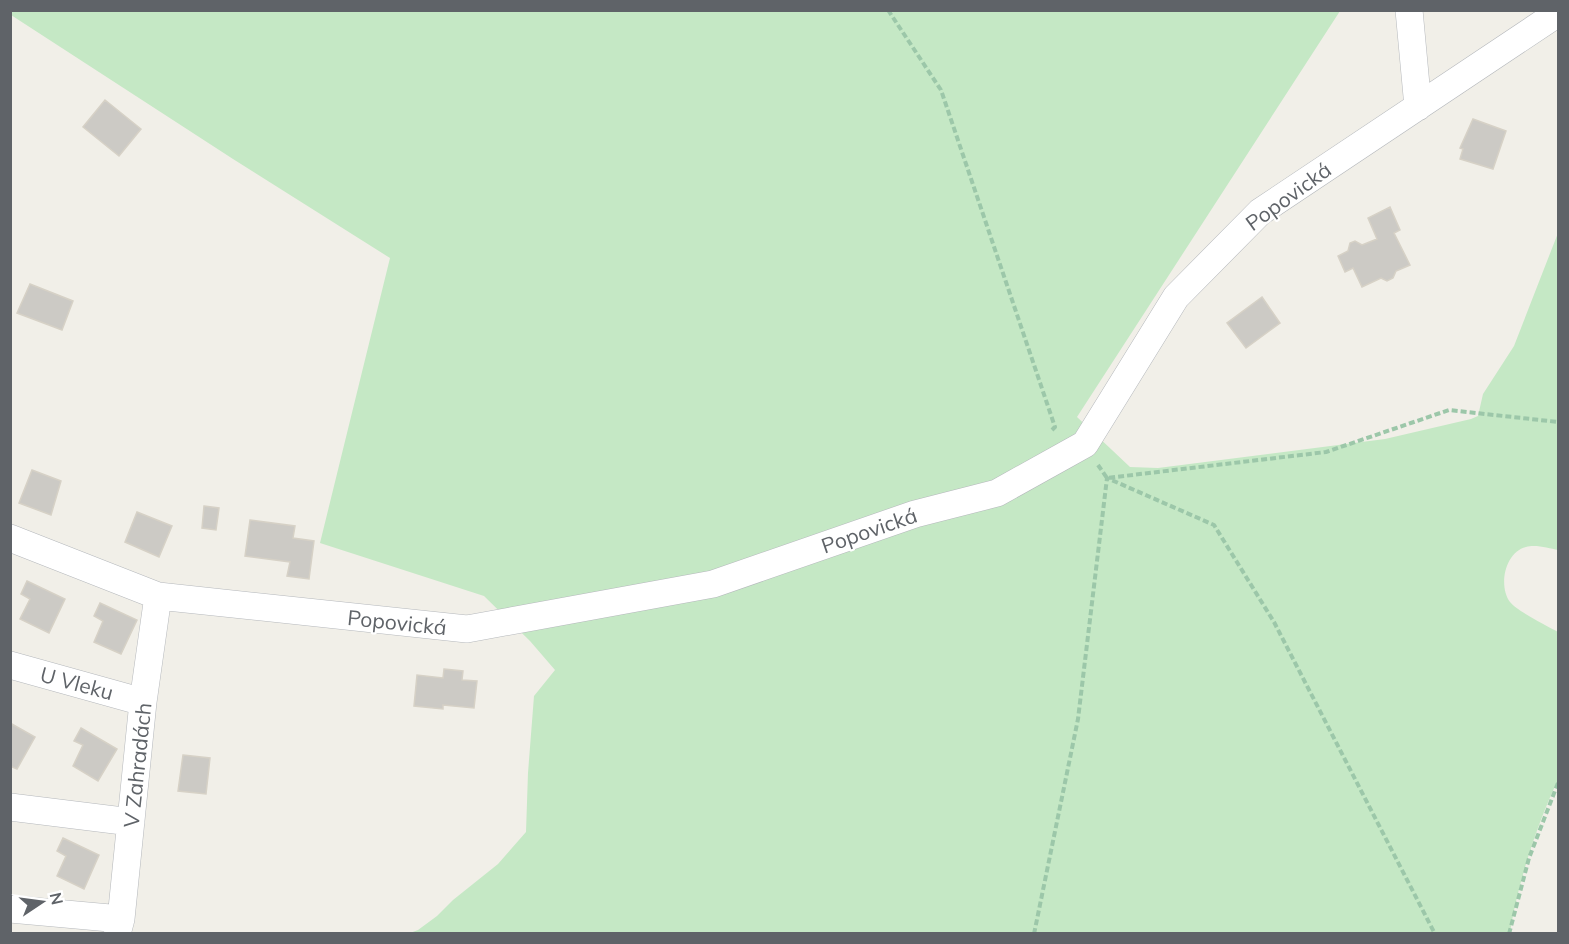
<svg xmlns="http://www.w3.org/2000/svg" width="1569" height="944" font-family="Mulish,sans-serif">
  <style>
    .green { fill: #c5e8c5 }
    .building { fill: #cccac5; stroke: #d6d1c6; stroke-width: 1.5 }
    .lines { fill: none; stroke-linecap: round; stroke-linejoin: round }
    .minor-casing { stroke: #b5b8bc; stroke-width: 28 }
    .path { stroke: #9cc7a9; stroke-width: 4; stroke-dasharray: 6 3; stroke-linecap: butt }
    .minor { stroke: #fff; stroke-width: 27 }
    .labels { text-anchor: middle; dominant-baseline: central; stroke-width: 4.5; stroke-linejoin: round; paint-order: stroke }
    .street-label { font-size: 21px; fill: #5f6368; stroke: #fff }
  </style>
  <rect width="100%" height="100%" fill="#f1efe8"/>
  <!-- green -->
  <path class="green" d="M10,11H1340L1077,417L1130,467L1158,468L1385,439L1471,419L1478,416L1483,394L1514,346L1558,233V550C1549,548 1535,544 1526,547C1505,552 1498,586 1510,602C1517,611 1547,626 1558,632V780C1537,823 1517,886 1510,933H410L418,930L437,916L453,900L498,864L526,832L528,773L534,696L555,670L530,641L484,596L320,543L390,258L233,159L11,15Z"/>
  <!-- building -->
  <path class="building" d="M105,100L141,129L119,156L83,127Z
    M1473,119L1506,131L1493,169L1460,159L1463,149L1460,148Z
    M1390,207L1400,230L1394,233L1410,265L1396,271L1393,278L1387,281L1381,278L1362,287L1353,268L1345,272L1338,256L1348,251L1350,243L1355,241L1362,245L1377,239L1368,218Z
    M30,284L73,301L62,330L17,313Z
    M1262,297L1280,323L1246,348L1227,323Z
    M32,470L61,481L51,515L19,503Z
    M204,506L219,508L216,530L202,528Z
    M137,512L172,526L159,557L125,542Z
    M250,520L295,526L293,538L314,541L309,579L287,576L290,562L245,556Z
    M27,581L65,599L49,633L20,619L30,599L21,594Z
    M100,603L137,620L121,654L94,642L103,621L94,616Z
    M444,669L463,671L462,680L477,681L474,708L443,705V709L414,706L417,675L443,678Z
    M10,723L35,737L17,769L10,766Z
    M81,728L117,749L98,781L73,766L83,745L74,741Z
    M183,755L210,758L206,794L178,791Z
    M63,838L99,855L84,889L57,876L66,856L57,851Z"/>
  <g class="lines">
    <defs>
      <path id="minor" d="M1409,10L1418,107
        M10,538L158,596L467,629L713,584L915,514L997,493L1085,444L1176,297L1260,212L1558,13
        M10,665L143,702
        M10,807L131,822
        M10,909L121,919
        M117,934L121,919L143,702L158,596"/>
    </defs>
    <!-- minor casing -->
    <use href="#minor" class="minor-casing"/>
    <!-- path -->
    <path class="path" d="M888,10L941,90L1055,427L1050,432
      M1098,465L1107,478L1326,452L1449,410L1558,422
      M1034,934L1078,719L1107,478L1214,525L1274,622L1435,934
      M1509,934L1529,858L1558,783"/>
    <!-- minor -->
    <use href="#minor" class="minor"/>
  </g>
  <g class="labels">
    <!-- street labels -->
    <g class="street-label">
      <text transform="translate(1288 196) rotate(-36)">Popovická</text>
      <text transform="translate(869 530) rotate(-19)">Popovická</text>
      <text transform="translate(397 622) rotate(6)">Popovická</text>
      <text transform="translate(77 683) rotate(15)">U Vleku</text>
      <text transform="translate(137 765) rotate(-84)">V Zahradách</text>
    </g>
  </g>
  <!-- border -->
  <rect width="1569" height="944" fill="none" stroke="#5f6368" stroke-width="24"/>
  <!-- north arrow -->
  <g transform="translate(42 902) rotate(77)" stroke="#ffffff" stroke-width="4.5" paint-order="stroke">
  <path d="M0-4.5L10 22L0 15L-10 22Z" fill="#5f6368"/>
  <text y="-9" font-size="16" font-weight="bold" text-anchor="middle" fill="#5f6368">N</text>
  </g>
</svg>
